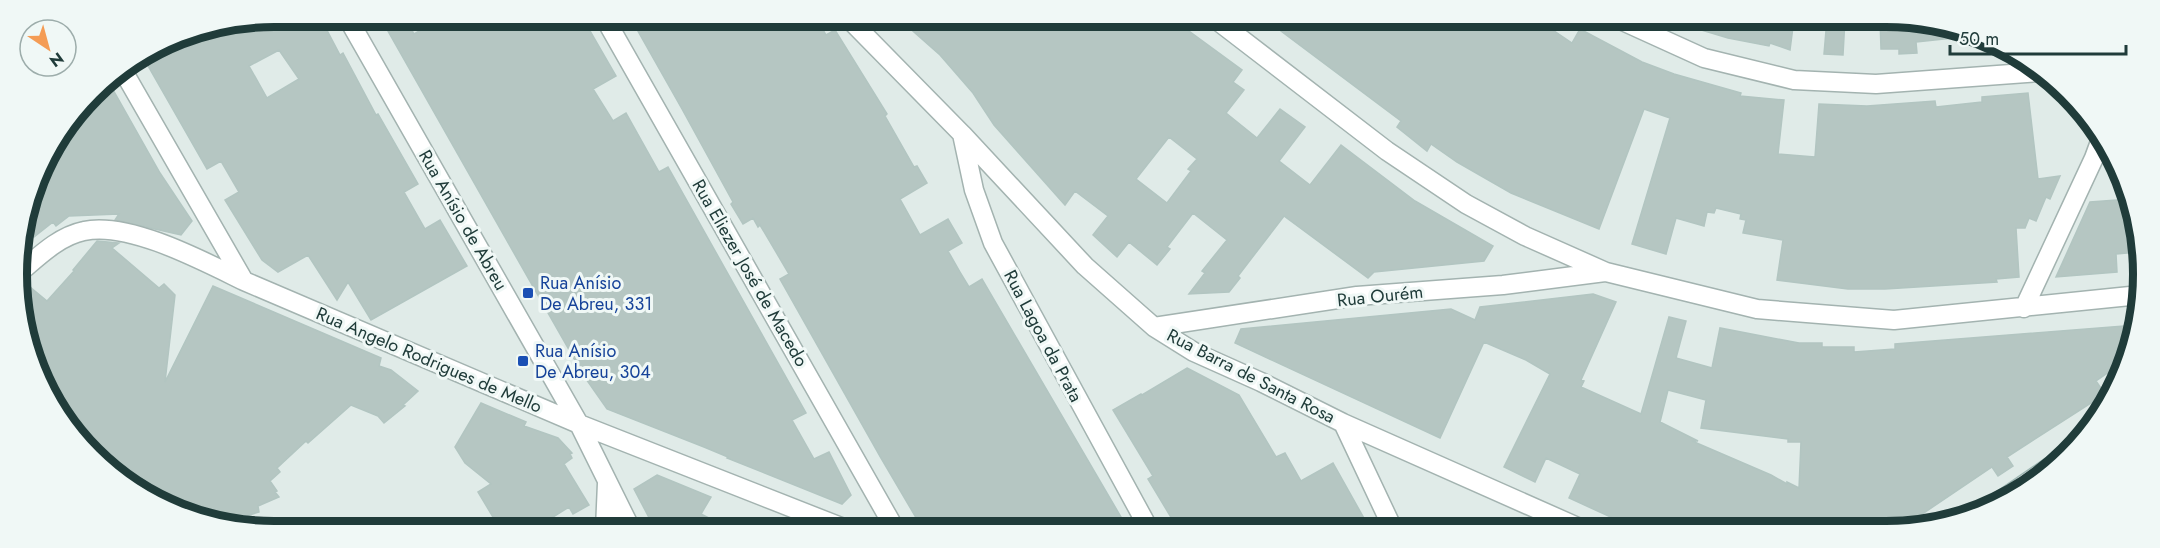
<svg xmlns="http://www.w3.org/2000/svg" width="2160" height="548" font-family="Jost,sans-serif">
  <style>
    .building { fill: #b5c6c2; stroke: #b2c5c1; stroke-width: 1.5; fill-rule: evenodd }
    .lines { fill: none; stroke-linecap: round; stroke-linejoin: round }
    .street-casing { stroke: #a3b3b0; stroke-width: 21 }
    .secondary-casing { stroke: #9eb7b3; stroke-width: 21 }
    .street { stroke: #fff; stroke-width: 18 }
    .secondary { stroke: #fff; stroke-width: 18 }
    .transit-dot { fill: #1a4fb4; stroke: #f0f8f6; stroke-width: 2 }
    .labels { text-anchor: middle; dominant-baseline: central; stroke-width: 6; stroke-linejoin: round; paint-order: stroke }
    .street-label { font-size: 18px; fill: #203c3a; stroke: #f0f8f6 }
    .transit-label { font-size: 18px; fill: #164399; stroke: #f0f8f6; text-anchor: start }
    .rim { fill: none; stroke: #203c3a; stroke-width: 8 }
  </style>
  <rect width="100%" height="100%" fill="#e0ebe8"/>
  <!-- building -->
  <path class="building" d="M274,16L320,17L340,55L343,53L376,115L378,114L418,184L404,192L425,229L440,220L467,266L371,320L348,282L337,300L308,255L278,272L262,260L225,200L239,192L221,161L207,169L143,57L176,36ZM279,50L299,79L267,98L249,66Z
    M380,17H404L414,34L444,17H582L616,76L593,89L613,121L626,113L659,172L668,167L806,413L792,420L814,459L829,452L851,495L842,504L727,458L728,457L704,447L607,409L584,376L548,313Z
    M630,17H803L817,29L821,26L826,35L835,30L887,114L885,116L914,167L917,166L927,183L900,199L920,235L948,219L962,243L948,251L960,272L969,287L982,279L1128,529H925L918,521L881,458L780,279L789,274L760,225L758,227L753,218L743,224L731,204L733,202L682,109Z
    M897,17L1171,18L1242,70L1233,82L1244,90L1226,113L1257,138L1280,109L1305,127L1279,161L1310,185L1341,145L1415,201L1493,246L1484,261L1374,272L1368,278L1284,216L1238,276L1240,278L1229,292L1189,294L1205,273L1202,271L1227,240L1193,213L1167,247L1170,249L1157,265L1129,242L1117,257L1093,235L1108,216L1075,191L1065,205L994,125L973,93L940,55ZM1169,137L1197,159L1188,169L1191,171L1167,203L1136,179Z
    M1268,18H1535L1572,43L1580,29L1642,62L1674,74L1741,93L1740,96L1784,100L1778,154L1815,157L1819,104L1867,106L1935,101L1936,107L1982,102V97L2028,93L2038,179L2060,176L2050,199L2046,197L2036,221L2029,218L2025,228H2016L2019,277L1996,279L1997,282L1885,289H1848L1777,280L1783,240L1743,233L1746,220L1740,219L1741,214L1716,208L1714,213L1707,212L1704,226L1676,218L1666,254L1632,244L1670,118L1644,109L1599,229L1511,193L1457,162L1431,144L1427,151L1397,127L1401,121L1281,31L1282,29Z
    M1679,18L1794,19L1790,50L1770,43L1769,46L1728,38L1678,23Z
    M1827,19H1845L1843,55L1824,54Z
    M1880,19H1920L1972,36L1916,42L1917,53L1899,54V49H1881Z
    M107,79L160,173L192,221L181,235L115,220L119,214L69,216L56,226L53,222L20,248L43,160Z
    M2130,199L2135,208L2138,252L2116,254L2117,272L2056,277L2090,202Z
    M97,241L119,243L112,248L159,288L164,284L175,295L165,382L213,286L381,358L379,366L391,370L418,391L403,405L405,406L384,423L378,416L351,405L308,443L306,441L277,468L280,472L270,481L277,491L275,492L279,497L258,506L259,512L240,518L241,520L229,525L145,497L70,431L25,341L21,296L30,287L47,301L74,271L73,270Z
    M1593,294L1616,302L1581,380L1584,381L1581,387L1641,414L1669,317L1686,321L1676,358L1712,368L1720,328L1799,343H1822V347H1854V352L1895,349V344L2136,325L2125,361L2096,381L2105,394L2007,457L2013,466L1998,476L1992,467L1900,529H1637L1569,498L1580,474L1546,458L1535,482L1504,467L1550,374L1526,360L1484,342L1440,438L1235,343L1241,329L1451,309L1475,320L1480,307ZM1668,390L1706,400L1701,428L1788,439V442H1801L1799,488L1787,482V484L1771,475L1692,441H1698L1660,422Z
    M1187,368L1239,395L1276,457L1285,453L1301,481L1333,463L1370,529H1227L1222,521L1208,529H1178L1148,479L1153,476L1113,410L1141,394L1142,395Z
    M481,403L526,422L524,426L558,438L572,453L570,454L572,458L564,464L589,505L573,514L569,507L534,529H473L493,517L478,492L491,484L465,463L455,447Z
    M657,475L711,497L701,514L730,529H655L634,489Z"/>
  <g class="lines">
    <defs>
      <path id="street" d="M347,17L579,424L631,529
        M604,17L895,529
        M847,17L962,134L1085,266L1154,327L1194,352L1261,382L1343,423L1582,529
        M1214,18L1387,151L1466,204L1525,236L1606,272L1757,309L1894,320L2140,295
        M1616,18L1704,58L1794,80L1876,84L2039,72
        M122,69L244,281
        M962,134L974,190L993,243L1149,529
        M19,273C38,257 59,236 84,231C128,221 203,261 244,281L579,424L846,529
        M2024,308L2094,158L2101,139
        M1154,327L1357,296L1503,285L1605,272
        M1343,423L1393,529
        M605,529L607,483"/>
      <path id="secondary" d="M1990,508L2070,453"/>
    </defs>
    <!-- street casing -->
    <use href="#street" class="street-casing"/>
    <!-- secondary casing -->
    <use href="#secondary" class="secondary-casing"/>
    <!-- street -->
    <use href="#street" class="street"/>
    <!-- secondary -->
    <use href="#secondary" class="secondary"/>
  </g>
  <!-- markers -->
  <g class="transit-dot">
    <rect x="522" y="287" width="12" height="12" rx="3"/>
    <rect x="517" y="355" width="12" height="12" rx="3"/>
  </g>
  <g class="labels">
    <!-- street labels -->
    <g class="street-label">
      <text transform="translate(463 220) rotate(60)">Rua Anísio de Abreu</text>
      <text transform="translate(750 273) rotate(60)">Rua Eliezer José de Macedo</text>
      <text transform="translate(1380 296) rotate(-6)">Rua Ourém</text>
      <text transform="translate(1043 336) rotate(62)">Rua Lagoa da Prata</text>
      <text transform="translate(429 360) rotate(23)">Rua Angelo Rodrigues de Mello</text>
      <text transform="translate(1251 376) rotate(27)">Rua Barra de Santa Rosa</text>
    </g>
    <!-- transit labels -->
    <g class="transit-label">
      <text x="540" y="283">Rua Anísio<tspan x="540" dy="21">De Abreu, 331</tspan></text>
      <text x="535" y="351">Rua Anísio<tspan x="535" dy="21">De Abreu, 304</tspan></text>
    </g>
  </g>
  <!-- crop -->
  <path d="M0 0H2160V548H0ZM274 27H1886A247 247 0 0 1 2133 274V274A247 247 0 0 1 1886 521H274A247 247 0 0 1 27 274V274A247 247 0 0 1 274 27Z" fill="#f0f8f6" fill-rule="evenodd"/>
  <path class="rim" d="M274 27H1886A247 247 0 0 1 2133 274V274A247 247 0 0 1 1886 521H274A247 247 0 0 1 27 274V274A247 247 0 0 1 274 27Z"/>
  <!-- north arrow -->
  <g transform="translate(48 48) rotate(144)"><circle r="28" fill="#f0f8f6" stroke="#9dadab" stroke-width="1.5"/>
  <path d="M0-4.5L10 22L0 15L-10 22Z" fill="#f49c55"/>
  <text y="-9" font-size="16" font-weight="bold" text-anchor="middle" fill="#203c3a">N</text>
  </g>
  <!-- scale -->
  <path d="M1950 45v9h176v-9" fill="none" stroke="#203c3a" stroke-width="3"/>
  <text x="1959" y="45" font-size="18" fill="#203c3a" stroke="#f0f8f6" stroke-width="4.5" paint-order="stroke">50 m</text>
</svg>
